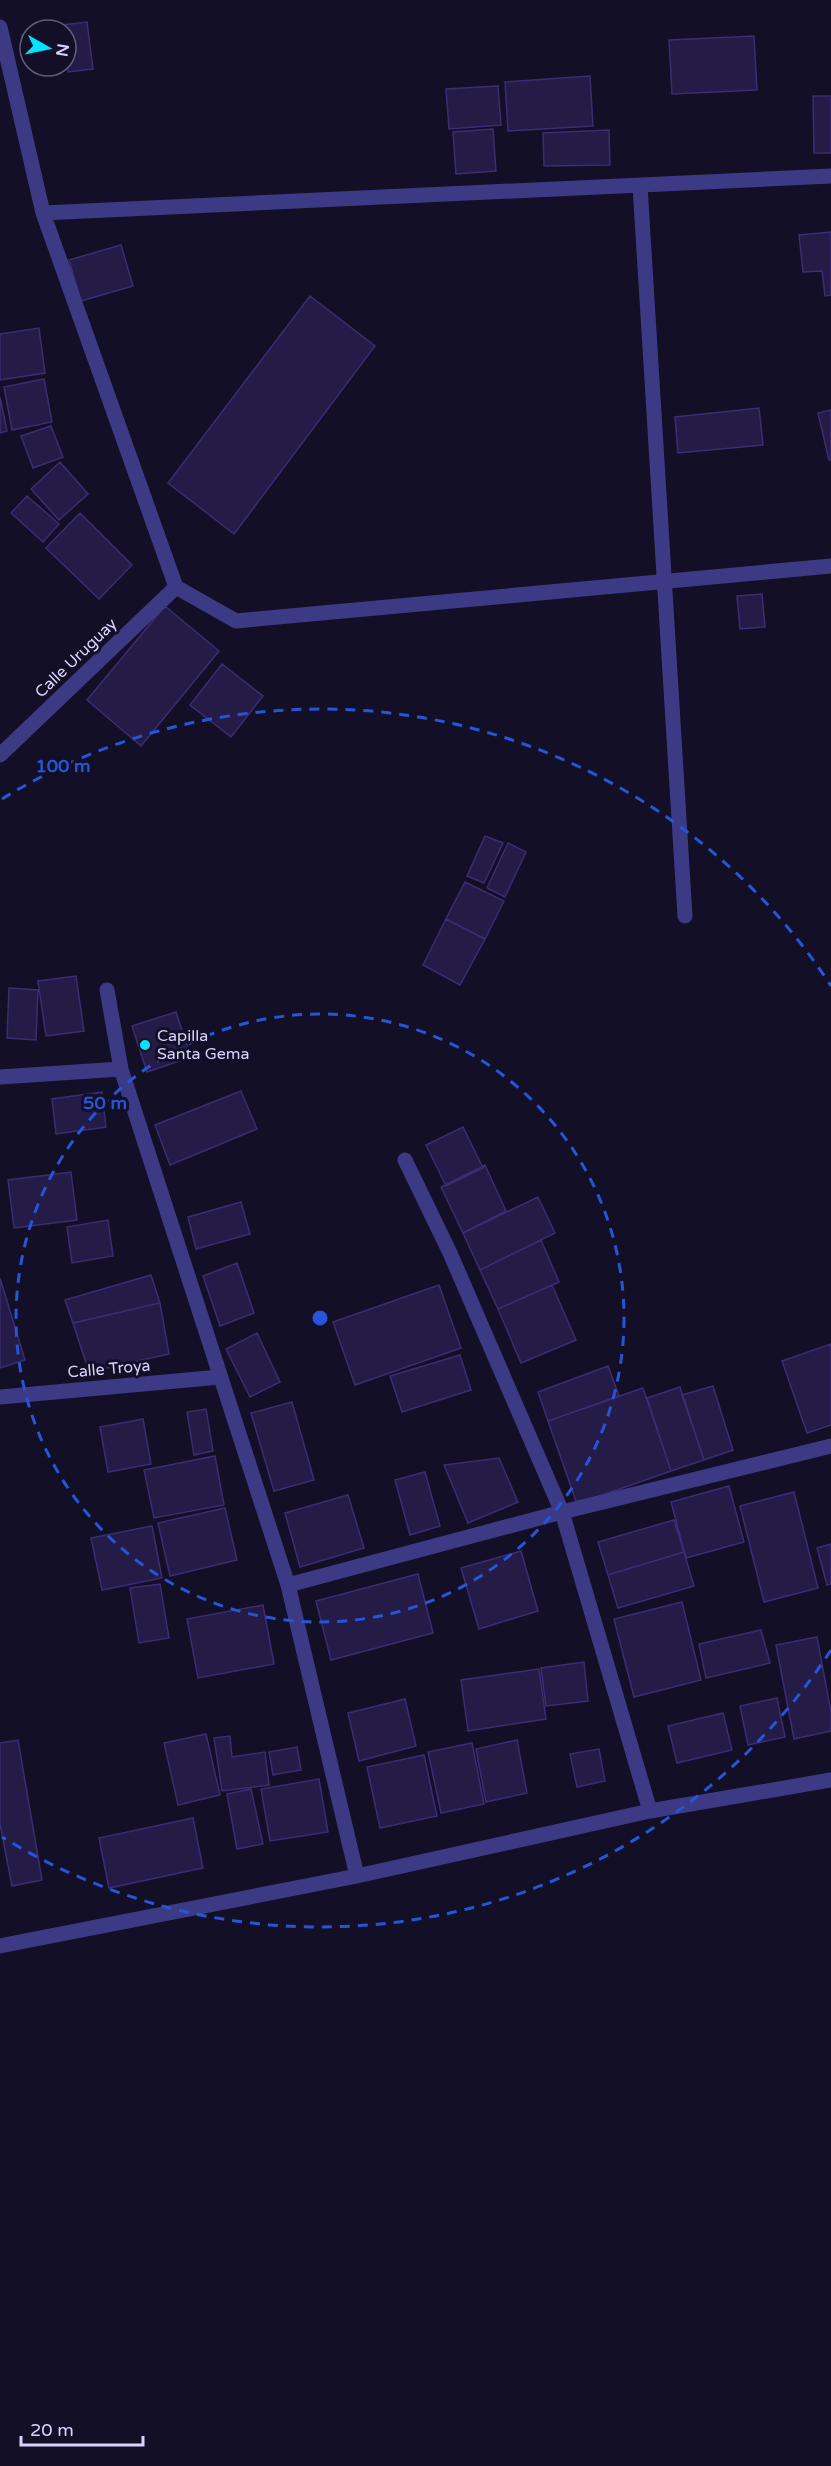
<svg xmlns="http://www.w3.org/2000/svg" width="831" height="2466" font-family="'Varela Round',sans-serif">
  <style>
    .building { fill: #241b47; stroke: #3b2d73; stroke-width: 1.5 }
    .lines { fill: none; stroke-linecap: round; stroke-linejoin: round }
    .minor { stroke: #3d3a85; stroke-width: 15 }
    .ring { fill: none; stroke: #2655da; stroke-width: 3; stroke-dasharray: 10 8 }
    .poi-dot { fill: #00e5ff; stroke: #130f26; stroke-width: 2 }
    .labels { text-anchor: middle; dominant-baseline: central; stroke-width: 6; stroke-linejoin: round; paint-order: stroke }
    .street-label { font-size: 16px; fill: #d9d4ff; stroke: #130f26 }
    .poi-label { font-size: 16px; fill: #d9d4ff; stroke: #130f26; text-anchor: start }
    .centre { fill: #2655da; stroke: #130f26; stroke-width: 3 }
    .ring-label { font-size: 18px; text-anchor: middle; font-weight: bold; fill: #2655da; stroke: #130f26; stroke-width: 6; stroke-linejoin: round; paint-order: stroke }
  </style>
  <rect width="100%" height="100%" fill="#130f26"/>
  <!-- building -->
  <path class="building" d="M87,22L93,69L68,72L66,30H63L62,25Z
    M30,33V66H34L29,67L22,35Z
    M754,36L757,90L672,94L669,40Z
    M590,76L593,126L508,131L505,82Z
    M498,86L501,125L449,129L446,89Z
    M813,96H831V153H814Z
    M493,129L496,171L456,174L453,132Z
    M609,130L610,165L544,166L543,133Z
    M831,232V295L825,296L822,271L803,272L799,235Z
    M121,245L133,286L81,301L69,260Z
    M310,296L375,346L234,534L168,483Z
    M39,328L45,373L0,380V334Z
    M44,379L52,422L12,430L4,387Z
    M0,397L7,431L0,433Z
    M759,408L763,445L678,453L675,417Z
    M831,410V460H829L818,413Z
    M51,426L63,457L33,468L21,436Z
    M60,462L88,494L59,520L31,489Z
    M27,496L59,524L43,542L11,513Z
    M80,513L132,565L99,599L46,548Z
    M762,594L765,627L740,629L737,596Z
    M165,606L219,651L141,746L87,700Z
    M222,664L263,696L231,737L190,705Z
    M485,836L503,843L484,883L467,876Z
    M508,843L526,852L505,897L487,888Z
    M465,882L504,901L485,939L446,919Z
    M446,919L485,939L460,985L423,965Z
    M76,976L84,1031L46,1036L38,981Z
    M9,988L38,990L36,1040L7,1038Z
    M176,1012L191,1057L147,1072L132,1026Z
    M241,1091L257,1129L170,1165L155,1125Z
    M102,1092L106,1127L56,1134L52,1099Z
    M463,1127L483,1168L446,1186L426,1145Z
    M485,1165L506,1211L463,1233L441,1187Z
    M71,1172L77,1220L14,1228L8,1180Z
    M538,1197L555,1233L480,1270L463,1233Z
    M241,1202L250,1234L196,1249L188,1217Z
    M108,1220L113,1256L72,1263L67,1227Z
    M541,1240L559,1282L498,1309L480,1270Z
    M237,1263L254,1313L220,1326L203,1276Z
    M151,1275L160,1303L73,1323L65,1300Z
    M0,1278L25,1360L0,1368Z
    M439,1285L461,1348L355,1385L333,1322Z
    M552,1285L576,1340L521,1363L498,1309Z
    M160,1303L169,1354L89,1372L73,1323Z
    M257,1333L280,1382L250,1397L226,1349Z
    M831,1344V1425L807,1433L782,1361Z
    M460,1355L471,1390L402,1412L390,1376Z
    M608,1366L619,1396L548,1421L538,1392Z
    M713,1386L733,1450L704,1460L682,1395Z
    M680,1387L704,1460L671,1471L647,1398Z
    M643,1388L671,1471L577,1504L548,1421Z
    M292,1402L314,1480L274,1491L251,1413Z
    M206,1409L213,1451L194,1455L187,1412Z
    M143,1419L151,1464L108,1472L100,1427Z
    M215,1456L224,1505L154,1518L144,1470Z
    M499,1458L518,1502L468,1523L444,1465Z
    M425,1472L440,1526L410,1535L395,1480Z
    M729,1486L744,1542L686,1558L671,1502Z
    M794,1492L818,1588L764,1602L740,1506Z
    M348,1495L364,1548L300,1567L285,1513Z
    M225,1508L237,1560L170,1576L158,1523Z
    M674,1520L684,1552L608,1575L598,1542Z
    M152,1526L162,1578L102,1590L91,1538Z
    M831,1544V1584L827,1585L817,1548Z
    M521,1551L538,1611L479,1629L461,1568Z
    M684,1552L694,1586L618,1608L608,1575Z
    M418,1574L433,1633L331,1660L316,1601Z
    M160,1584L169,1638L139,1643L130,1588Z
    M682,1602L701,1680L634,1697L614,1619Z
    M263,1605L274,1664L198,1678L187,1619Z
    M761,1630L770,1663L706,1678L699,1644Z
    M817,1637L831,1712V1731L794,1739L776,1645Z
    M584,1662L588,1701L546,1706L541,1668Z
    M539,1669L546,1719L468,1731L461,1680Z
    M777,1698L785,1737L748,1745L740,1706Z
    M405,1699L416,1746L359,1761L348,1713Z
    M723,1713L732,1750L677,1763L668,1726Z
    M206,1734L220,1795L178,1805L164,1743Z
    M230,1736L232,1757L265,1752L269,1785L222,1791L214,1738Z
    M18,1740L42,1880L12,1886L0,1824V1743Z
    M517,1740L527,1793L486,1802L476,1749Z
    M472,1743L484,1804L441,1813L428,1752Z
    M297,1747L301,1770L273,1775L269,1752Z
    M599,1749L605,1781L577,1787L570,1754Z
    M424,1755L437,1816L380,1828L367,1767Z
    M319,1779L328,1832L270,1841L261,1789Z
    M251,1789L263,1844L237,1849L227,1794Z
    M193,1818L203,1868L109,1888L99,1838Z"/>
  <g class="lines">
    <!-- minor -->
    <path class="minor" d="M0,27L43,213L176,587L236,621L831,566
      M640,186L685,916
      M43,213L831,176
      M0,755L176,587
      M107,990L121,1069L288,1585L357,1876
      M0,1077L121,1069
      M405,1160L450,1253L562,1512L650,1811
      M0,1397L220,1377
      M288,1585L562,1512L831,1446
      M0,1946L357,1876L650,1811L831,1780"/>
  </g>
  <!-- distance rings -->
  <g class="ring">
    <circle cx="320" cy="1318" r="304"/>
    <path d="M831 1650A609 609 0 0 1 2 1837M2 799A609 609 0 0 1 831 986"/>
  </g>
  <!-- markers -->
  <circle class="poi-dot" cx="145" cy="1045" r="6"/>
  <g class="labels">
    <!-- street labels -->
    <g class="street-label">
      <text transform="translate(76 658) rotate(-44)">Calle Uruguay</text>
      <text transform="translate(109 1369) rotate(-5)">Calle Troya</text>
    </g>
    <!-- poi labels -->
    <g class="poi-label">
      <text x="157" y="1036">Capilla<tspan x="157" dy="18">Santa Gema</tspan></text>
    </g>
  </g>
  <circle cx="320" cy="1318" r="9" class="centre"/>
  <g class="ring-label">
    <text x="63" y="772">100 m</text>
    <text x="105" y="1109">50 m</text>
  </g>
  <!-- north arrow -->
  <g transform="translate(48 48) rotate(99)"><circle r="28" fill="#130f26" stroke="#625e7d" stroke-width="1.5"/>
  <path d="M0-4.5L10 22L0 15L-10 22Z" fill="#00e5ff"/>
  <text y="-9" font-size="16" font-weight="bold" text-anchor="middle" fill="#d9d4ff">N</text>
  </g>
  <!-- scale -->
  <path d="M21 2436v9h122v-9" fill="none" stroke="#d9d4ff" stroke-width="3"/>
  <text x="30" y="2436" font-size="18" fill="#d9d4ff" stroke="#130f26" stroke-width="4.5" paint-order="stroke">20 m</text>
</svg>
